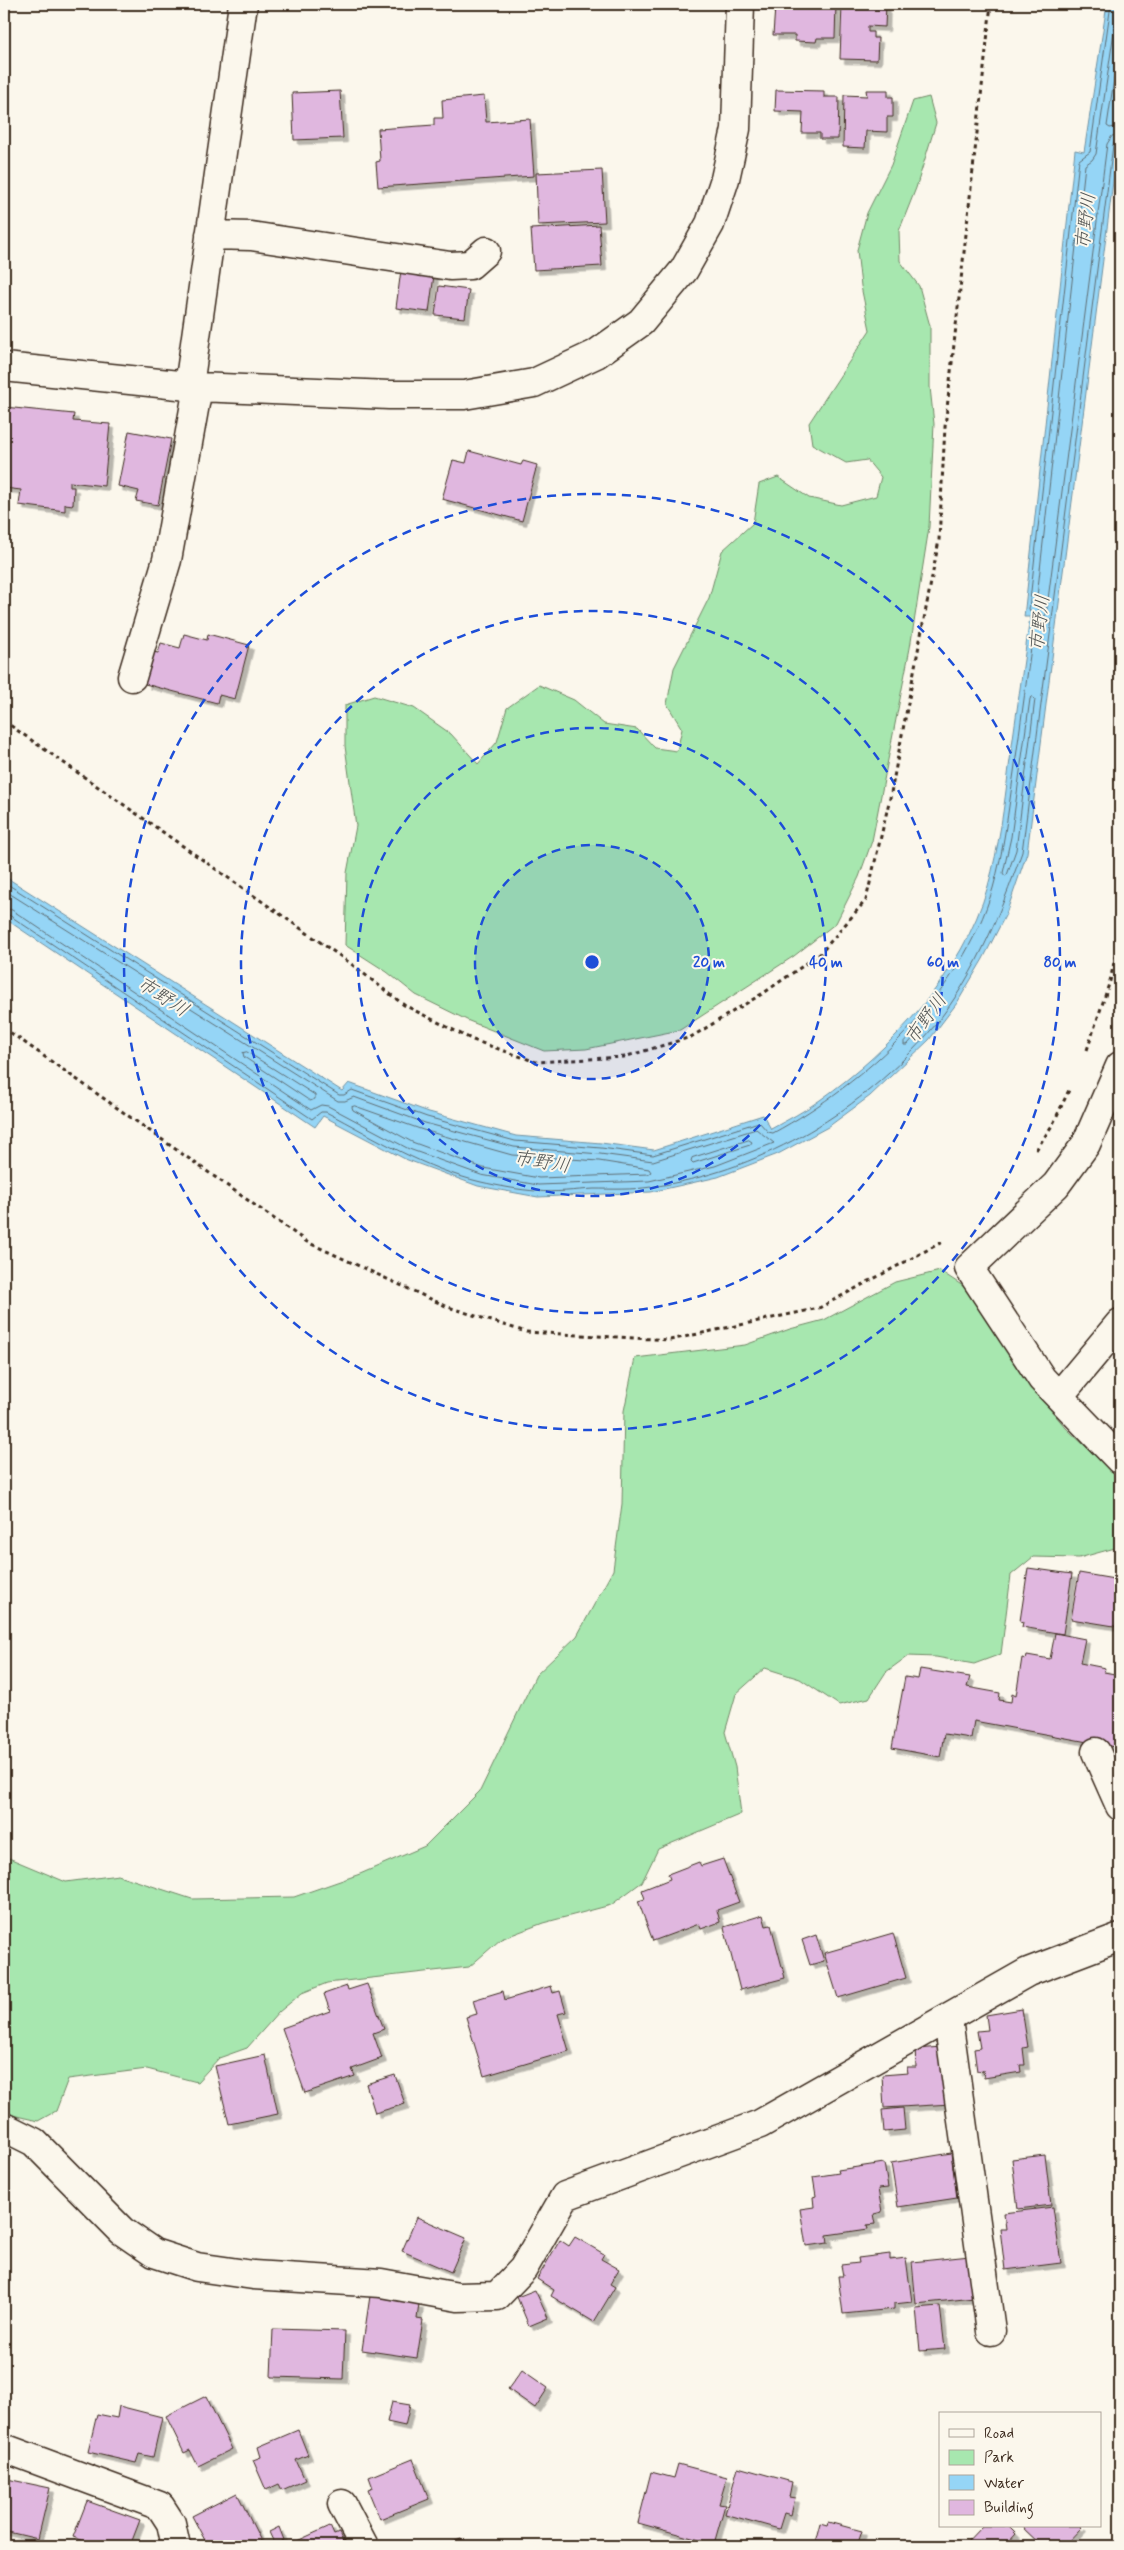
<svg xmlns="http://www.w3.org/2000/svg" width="1124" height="2550" font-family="Mynerve,'Klee One',sans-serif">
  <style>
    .green { fill: #a7e7af; stroke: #718866 }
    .water { fill: #95d5f6; stroke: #7191a0 }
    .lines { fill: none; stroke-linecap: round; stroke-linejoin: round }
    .shore { stroke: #5f6e74; stroke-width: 1 }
    .building { fill: #e0b7df; stroke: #3b2a1e; filter: url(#shadow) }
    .minor-casing { stroke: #3b2a1e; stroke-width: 31 }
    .path { stroke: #3b2a1e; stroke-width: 3; stroke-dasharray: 4 4; stroke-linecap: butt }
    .minor { stroke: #fbf7ec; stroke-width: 28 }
    .ring { fill: none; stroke: #1d4ed8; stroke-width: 2.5; stroke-dasharray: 9 6 }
    .labels { text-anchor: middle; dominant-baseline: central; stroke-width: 4; stroke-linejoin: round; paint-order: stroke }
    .water-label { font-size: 19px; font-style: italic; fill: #525554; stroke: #fbf7ec }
    .centre { fill: #1d4ed8; stroke: #fbf7ec; stroke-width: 2.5 }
    .ring-label { font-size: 15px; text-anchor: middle; font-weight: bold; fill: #1d4ed8; stroke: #fbf7ec; stroke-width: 4; stroke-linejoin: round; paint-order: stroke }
  </style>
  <defs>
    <filter id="shadow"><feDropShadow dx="4.5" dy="4.5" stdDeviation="0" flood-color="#0004"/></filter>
  </defs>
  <rect width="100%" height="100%" fill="#fbf7ec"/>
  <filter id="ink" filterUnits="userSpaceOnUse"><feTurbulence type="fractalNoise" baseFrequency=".02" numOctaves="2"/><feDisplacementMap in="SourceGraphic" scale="10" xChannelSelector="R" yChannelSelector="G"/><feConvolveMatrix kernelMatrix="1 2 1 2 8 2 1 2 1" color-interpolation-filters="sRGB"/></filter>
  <g filter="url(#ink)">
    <!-- green -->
    <path class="green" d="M929,97L936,123L916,188L899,231L900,261L919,286L930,326V387L934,424L929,527L910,648L872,841L859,877L836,923L794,956L680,1030L586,1049L544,1051L469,1021L416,995L387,972L345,945L347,873L356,826L345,746V705L374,696L414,708L451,734L478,764L497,742L507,708L539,685L574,700L604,724L637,729L655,748L677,751L682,729L667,704L674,668L709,598L722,551L753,523L759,484L778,477L809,498L841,505L876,496L881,477L867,460L846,463L812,444L809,423L870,330L861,286L857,250L867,213L891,165L913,101Z
      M940,1271L963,1286L1029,1384L1066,1428L1120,1479V1557L1115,1548L1079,1558L1033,1557L1011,1575L1001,1654L974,1664L936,1657L908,1656L886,1672L869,1698L839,1705L800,1679L765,1668L736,1694L725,1732L735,1767L741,1814L658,1849L642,1882L611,1905L543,1923L501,1939L469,1967L327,1983L302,1993L279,2012L247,2048L219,2058L197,2082L147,2069L68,2079L56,2111L38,2121L4,2113V1856L66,1882L118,1875L192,1899L294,1897L360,1874L425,1846L480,1791L536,1675L577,1636L613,1570L622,1504L624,1411L635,1358L745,1345L790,1329L824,1320L895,1282Z"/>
    <!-- water -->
    <path class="water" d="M1107,4H1120V127L1027,853L1006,914L983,959L957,1003L929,1040L870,1096L828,1127L778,1154L718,1177L651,1192L538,1197L478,1186L405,1159L323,1116L315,1127L4,918V876L342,1091L349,1083L429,1112L516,1136L601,1143L654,1150L763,1115L771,1129C787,1120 805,1111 820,1100C892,1049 963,973 988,886C999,847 1004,807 1009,767C1016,717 1023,667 1030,617H1024L1075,150L1084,152Z"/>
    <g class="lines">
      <!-- shore -->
      <path class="shore" d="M1118,4L1096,154L1092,160L1085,165L1036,606L1043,617L1046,615L1107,144L1112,136L1120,134
        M1120,39L1107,126L1110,128L1120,126
        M1033,697L1035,699L1016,850L1007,875L1005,876L1003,873L1011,837L1030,699Z
        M4,882L339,1095H344L352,1090L427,1117L515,1141L601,1148L653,1155L759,1122L768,1132L773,1133C867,1082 962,994 993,888C1004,850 1008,811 1014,772C1021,721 1028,670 1035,618L1029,609L1079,160L1090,152L1111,4
        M4,890L338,1101H345L354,1097L425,1123L514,1147L600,1154L653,1161L756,1129L774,1143L715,1166L649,1181L538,1185L481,1175L409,1149L328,1106L321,1105L311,1110L12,910L4,908
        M4,914L9,915L312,1119L321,1112H326C376,1138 425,1169 481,1182C499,1186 519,1190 537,1191C555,1193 575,1190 594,1189C612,1189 632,1190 651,1187C757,1172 854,1116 925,1037C972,984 999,917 1022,852L1113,145L1115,141L1120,140
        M924,1020L927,1019L928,1022L907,1045H904V1042Z
        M247,1052L315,1095V1099L310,1101L244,1057L243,1053Z
        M355,1106L423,1130L512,1155L599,1161L649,1169L651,1172L648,1174L539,1178L483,1168L412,1142L353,1110L352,1107Z
        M749,1140L752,1142L750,1145L693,1163L691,1161L692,1158Z"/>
    </g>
    <!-- building -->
    <path class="building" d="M780,4H836L835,38H817L816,42L795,41V35H773L775,7H780Z
      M842,4H886L885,27L868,26V32H873V38H878L877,60L840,59Z
      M776,90L824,91V97H839L838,139H820V133H802L803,112L775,111Z
      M866,90H888V97H893V117H887V132L866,131L865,148L843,147L844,95L867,96Z
      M340,91L343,138L294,140L292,93Z
      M484,96L486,122L530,119L534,176L378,187L376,162L380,161L378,129L434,125V118H443L442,100Z
      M602,170L605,222L538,225L536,173Z
      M599,225L602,266L534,270L531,229Z
      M401,270L434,275L429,312L396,308Z
      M439,286L469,290L465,318L435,315Z
      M4,407L74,414L73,421L110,424L104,486L70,482V487H74L73,505L65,504V511L19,505L21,490L4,488Z
      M129,431L171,439L158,505L136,501L139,491L118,486Z
      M469,451L521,465L523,461L537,465L522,521L442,499L453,460L466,463Z
      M184,634L207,640L208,634L249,645L235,699L219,695L217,703L145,684L153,652L158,653L161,643L180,648Z
      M1028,1568L1072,1574L1063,1634L1022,1627L1023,1622L1020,1621Z
      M1079,1573L1120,1580V1627L1071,1619Z
      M1055,1633L1085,1639L1080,1663L1105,1668L1104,1672L1120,1675V1748L974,1721L971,1738L944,1734L940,1757L892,1748L905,1677L918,1679L920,1669L970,1677L967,1687L1000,1693L999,1700L1011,1702L1012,1694L1016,1696L1022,1658L1026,1659L1027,1655L1050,1659Z
      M723,1859L739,1902L717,1910L720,1922L701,1929L699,1924L653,1941L638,1901L645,1899L642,1890L670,1879L668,1874L699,1862L701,1866Z
      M763,1915L766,1926L771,1925L785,1978L740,1990L724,1927Z
      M893,1933L906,1978L838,1998L824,1953Z
      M816,1935L824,1961L810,1965L802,1940Z
      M367,1984L384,2029L373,2033L382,2058L352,2069L355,2076L305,2093L282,2028L330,2011L324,1994L347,1986L348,1990Z
      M551,1986L553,1993L560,1991L566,2012L558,2014L569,2051L484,2076L466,2017L477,2014L473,2000L503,1991L505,2000Z
      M1022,2009L1028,2047L1023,2048L1025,2065H1020L1021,2072L984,2078L983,2070L977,2071L974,2049L980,2048L977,2031L988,2030L986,2015Z
      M942,2047L951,2104L884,2108L882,2075L908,2073L907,2067H916L915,2049Z
      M265,2055L278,2114L229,2124L215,2066Z
      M395,2075L405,2104L375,2113L366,2084Z
      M903,2108L905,2130L884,2132L882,2110Z
      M951,2153L957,2198L898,2207L891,2163Z
      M1045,2155L1051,2205L1018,2209L1012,2159Z
      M884,2163L888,2188L878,2189L882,2212L874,2214L876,2224L867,2225L868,2229L827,2235L828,2243L806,2246L800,2209L814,2207L813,2197L816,2196L813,2177L839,2173L838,2170Z
      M1053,2207L1061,2263L1005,2270L1000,2229H1006L1004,2213Z
      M417,2217L466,2238L451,2272L402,2251Z
      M575,2237L604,2254L601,2259L619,2269L610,2284L615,2287L594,2322L551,2296L554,2290L537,2279L560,2240L569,2246Z
      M890,2254V2260L906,2258L912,2302L894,2304V2309L843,2314L838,2276H843L841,2265L859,2263L858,2258Z
      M970,2256L974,2298L916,2304L912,2262Z
      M535,2290L548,2318L529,2326L517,2297Z
      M370,2296L419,2304L417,2319L423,2320L417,2358L362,2350Z
      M940,2306L945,2349L920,2351L916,2308Z
      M273,2329L345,2331L343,2379L271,2377Z
      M522,2370L548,2388L535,2408L508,2389Z
      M206,2396L232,2449L198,2466L190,2450L184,2453L166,2416Z
      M392,2402L410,2405L405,2426L387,2422Z
      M119,2406L162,2417L153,2457L139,2454L136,2463L88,2452L97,2414L117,2418Z
      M298,2430L308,2455L296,2460L305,2480L282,2490L279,2484L266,2490L253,2460L261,2457L258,2447Z
      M413,2459L429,2499L380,2519L368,2490L373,2488L369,2477Z
      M678,2464L727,2477L719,2504L725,2505L714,2544L638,2523L651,2472L674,2478Z
      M738,2467L792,2482L789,2497L795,2498L791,2515L784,2513L779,2529L725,2514Z
      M7,2479L50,2488L38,2539L4,2531V2497Z
      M237,2493L262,2543L255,2546H208L192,2516Z
      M87,2501L140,2520L130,2546H98L73,2537Z
      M828,2522L862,2531L857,2546H814L820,2523L827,2525Z
      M330,2526L334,2535L339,2533L345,2546H286Z
      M982,2526H1008L1016,2534L1005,2546H963Z
      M1021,2526H1081L1082,2527L1064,2546H1042Z
      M279,2527L284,2540L275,2545L269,2532Z
      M461,2539L464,2546H442Z"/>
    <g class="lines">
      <defs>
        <path id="minor" d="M210,235L251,236L450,266L470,265L486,251
          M4,367L198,387L389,395H464L534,383L596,354L641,322L684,270L710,224L725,179L736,129L740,4
          M189,386L243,4
          M132,677L167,560L198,387
          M1120,1066L1086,1144L1056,1185L969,1268L1042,1379L1120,1460
          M1059,1396L1120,1323
          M1096,1752L1120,1806
          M948,2019L991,2331
          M4,2127L34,2142L122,2231L154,2253L197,2267L253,2275L381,2283L458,2297L497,2296L523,2269L565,2196L760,2124L1028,1972L1120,1937
          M4,2448L160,2506L171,2523L176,2546
          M342,2504L364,2546"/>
      </defs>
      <!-- minor casing -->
      <use href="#minor" class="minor-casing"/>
      <!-- path -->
      <path class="path" d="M4,721L350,963L404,1005L473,1040L536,1062L624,1057L691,1037L765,992L820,954L866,900L890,798L939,540L945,427L991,4
        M4,1028L307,1242L448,1307L526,1332L670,1340L819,1308L944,1241
        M1087,1050L1110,981L1120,935
        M1036,1150L1053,1124L1069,1090"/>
      <!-- minor -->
      <use href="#minor" class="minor"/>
    </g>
  </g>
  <!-- distance rings -->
  <circle cx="592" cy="962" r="117" fill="#1d4ed8" fill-opacity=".12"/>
  <g class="ring">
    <circle cx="592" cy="962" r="117"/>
    <circle cx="592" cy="962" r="234"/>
    <circle cx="592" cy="962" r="351"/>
    <circle cx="592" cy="962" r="468"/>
  </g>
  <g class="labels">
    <!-- water labels -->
    <g class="water-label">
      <text transform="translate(1086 221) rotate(-83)">市野川</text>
      <text transform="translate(1040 623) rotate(-83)">市野川</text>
      <text transform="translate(163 997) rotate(33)">市野川</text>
      <text transform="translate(926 1019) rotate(-54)">市野川</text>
      <text transform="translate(542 1162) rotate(9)">市野川</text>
    </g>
  </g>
  <circle cx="592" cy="962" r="8" class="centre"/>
  <g class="ring-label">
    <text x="709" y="967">20 m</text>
    <text x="826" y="967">40 m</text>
    <text x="943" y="967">60 m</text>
    <text x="1060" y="967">80 m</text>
  </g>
  <!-- margin -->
  <rect width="1124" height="2550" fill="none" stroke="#fbf7ec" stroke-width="20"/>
  <rect x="10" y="10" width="1104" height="2530" fill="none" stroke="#3b2a1e" stroke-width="2" filter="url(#ink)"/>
  <!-- legend -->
  <rect x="939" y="2412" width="162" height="115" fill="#fbf7ec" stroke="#aea59a"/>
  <rect x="949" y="2429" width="25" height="8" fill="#fbf7ec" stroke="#aea59a"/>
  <text x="984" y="2438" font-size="15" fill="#3b2a1e">Road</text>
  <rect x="949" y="2450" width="25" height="15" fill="#a7e7af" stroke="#aea59a"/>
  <text x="984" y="2462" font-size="15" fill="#3b2a1e">Park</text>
  <rect x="949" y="2475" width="25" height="15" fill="#95d5f6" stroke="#aea59a"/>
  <text x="984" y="2488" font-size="15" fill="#3b2a1e">Water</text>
  <rect x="949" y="2500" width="25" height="15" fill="#e0b7df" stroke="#aea59a"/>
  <text x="984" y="2512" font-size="15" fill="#3b2a1e">Building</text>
</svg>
